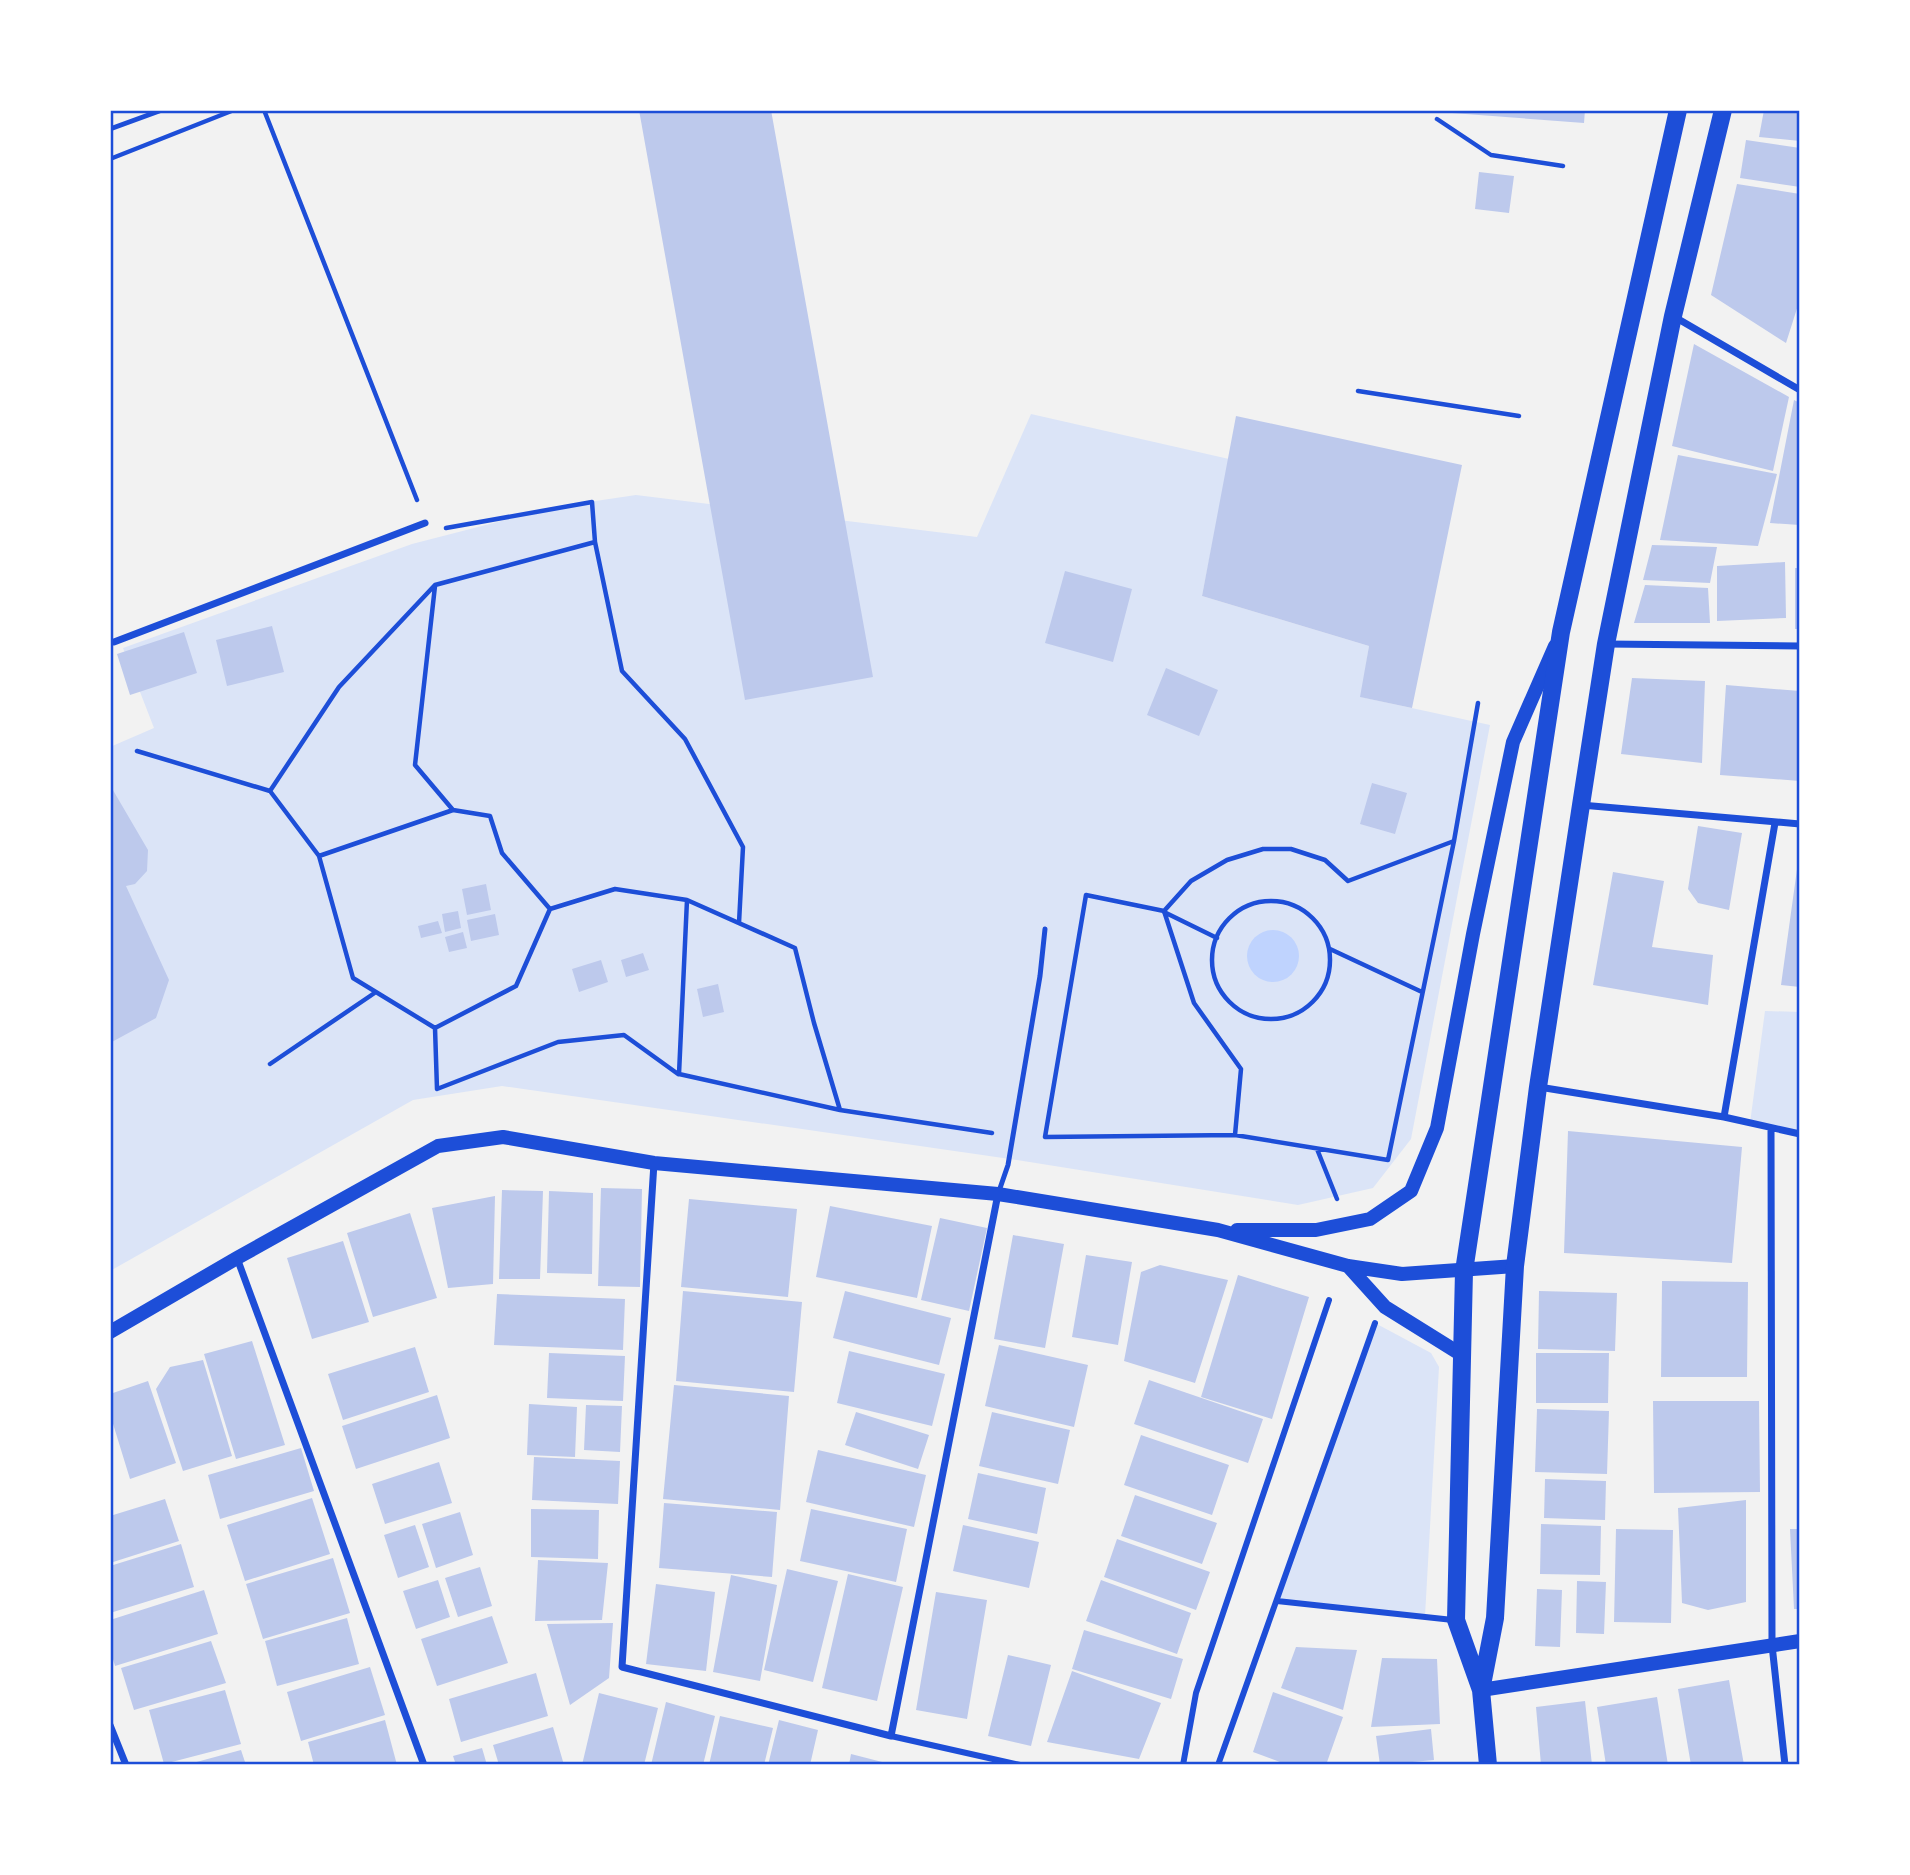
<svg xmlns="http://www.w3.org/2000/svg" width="1910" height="1875" font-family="'Times New Roman',serif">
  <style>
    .green { fill: #dbe4f7 }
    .water { fill: #bfd3fe }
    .building { fill: #bdc9ec }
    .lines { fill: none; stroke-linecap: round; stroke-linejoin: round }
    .path { stroke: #1d4ed8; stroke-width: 4.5 }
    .service { stroke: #1d4ed8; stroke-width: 5 }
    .pedestrian { stroke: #1d4ed8; stroke-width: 6 }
    .minor { stroke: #1d4ed8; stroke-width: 7 }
    .secondary { stroke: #1d4ed8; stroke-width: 14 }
    .primary { stroke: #1d4ed8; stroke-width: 18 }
    .neatline { fill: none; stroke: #1d4ed8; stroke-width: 2.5 }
  </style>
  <rect width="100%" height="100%" fill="#f2f2f2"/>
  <!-- green -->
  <path class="green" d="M1031,414L1229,459L1202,596L1369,646L1361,697L1490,725L1411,1139L1373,1188L1298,1205L1017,1160L502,1086L413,1100L110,1271V747L154,728L123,648L412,544L555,507L636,495L977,537Z
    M1765,1011L1800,1012V1134L1750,1123Z
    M1375,1323L1431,1353L1439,1367L1425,1616L1277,1601Z"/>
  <!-- water -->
  <path class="water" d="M1247 956a26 26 0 1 1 52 0a26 26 0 1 1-52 0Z"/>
  <!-- building -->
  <path class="building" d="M639,110H771L873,677L745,700Z
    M1452,110H1585L1584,123L1452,113Z
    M1764,110H1800V141L1759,137Z
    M1746,140L1800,148V187L1740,178Z
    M1479,172L1514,176L1509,213L1475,209Z
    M1737,184L1800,194V299L1786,343L1711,295Z
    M1694,344L1789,397L1773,471L1672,446Z
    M1794,400L1800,403V525L1770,523Z
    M1236,416L1462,465L1412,708L1360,697L1369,646L1202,596Z
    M1678,455L1777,474L1758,546L1660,540Z
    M1652,545L1717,547L1710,583L1643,580Z
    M1785,562L1786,618L1717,621V566Z
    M1795,568H1800V629H1795Z
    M1065,571L1132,589L1113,662L1045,643Z
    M1645,585L1708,588L1710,623H1634Z
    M272,626L284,672L227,686L216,640Z
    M184,632L197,673L130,695L117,654Z
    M1166,668L1218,690L1199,736L1147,715Z
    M1632,678L1705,681L1702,763L1621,754Z
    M1726,685L1800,691V781L1720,775Z
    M1372,783L1407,793L1395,834L1360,824Z
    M110,785L148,850L147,871L135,884L126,886L169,980L156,1018L110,1043Z
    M1698,826L1742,833L1729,910L1698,903L1688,889Z
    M1798,862H1800V987L1781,985Z
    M1613,872L1664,881L1652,947L1713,955L1708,1005L1593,985Z
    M486,884L491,910L467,915L462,889Z
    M458,911L461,928L445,932L442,914Z
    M495,914L499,935L471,941L467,920Z
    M438,921L442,933L421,938L418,926Z
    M463,932L467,948L449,952L445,937Z
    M643,953L649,970L626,977L621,960Z
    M601,960L608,982L579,992L572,969Z
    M718,984L724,1012L703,1017L697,989Z
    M1568,1131L1742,1147L1732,1263L1564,1253Z
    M601,1188L642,1189L640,1287L598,1286Z
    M502,1190L543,1191L540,1279H499Z
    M549,1191L593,1193L592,1274L547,1273Z
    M495,1196L493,1284L448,1288L432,1208Z
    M689,1199L797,1209L788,1297L681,1287Z
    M830,1206L932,1226L917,1298L816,1277Z
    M410,1213L437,1298L373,1317L347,1233Z
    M940,1218L987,1228L969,1311L921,1300Z
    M1013,1235L1064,1244L1045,1348L994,1339Z
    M343,1241L369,1322L312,1339L287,1258Z
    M1086,1255L1132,1262L1118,1345L1072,1337Z
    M1160,1265L1228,1280L1195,1383L1124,1361L1141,1272Z
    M1238,1275L1309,1297L1272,1419L1201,1397Z
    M1662,1281L1748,1282L1747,1377H1661Z
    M683,1291L802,1302L794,1392L676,1381Z
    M845,1291L951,1318L939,1365L833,1338Z
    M1539,1291L1617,1293L1615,1351L1538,1349Z
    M497,1294L625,1299L623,1350L494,1345Z
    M252,1341L285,1445L236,1459L204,1354Z
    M999,1345L1088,1365L1074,1427L985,1406Z
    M415,1347L429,1392L343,1420L328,1374Z
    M849,1351L945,1374L932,1426L837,1403Z
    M549,1353L625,1356L623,1401L547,1398Z
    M1536,1353H1609L1608,1403H1536Z
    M203,1360L232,1456L183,1471L156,1389L170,1367Z
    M1149,1380L1263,1419L1248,1463L1134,1424Z
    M148,1381L176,1463L130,1479L110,1414V1394Z
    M674,1385L789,1396L780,1510L663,1499Z
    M437,1395L450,1438L356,1469L342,1426Z
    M1653,1401H1759L1760,1492L1654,1493Z
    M529,1404L577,1407L575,1457L527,1455Z
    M586,1405L622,1406L620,1452L584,1450Z
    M1537,1409L1609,1411L1607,1474L1535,1472Z
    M856,1412L929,1435L918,1469L845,1445Z
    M992,1412L1070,1430L1058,1484L979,1466Z
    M1141,1435L1229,1465L1212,1515L1124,1485Z
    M301,1448L314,1491L220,1519L208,1475Z
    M818,1450L926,1475L914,1527L806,1502Z
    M534,1457L620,1461L618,1504L532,1500Z
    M439,1462L452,1503L385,1524L372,1484Z
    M978,1473L1046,1488L1037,1534L968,1519Z
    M1545,1479L1606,1481L1605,1520L1544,1518Z
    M1135,1495L1217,1523L1202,1564L1121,1536Z
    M312,1498L330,1554L245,1581L227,1525Z
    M165,1499L179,1541L110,1563V1516Z
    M1746,1500V1602L1708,1610L1682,1603L1678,1508Z
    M664,1503L777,1512L772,1577L659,1568Z
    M531,1509L599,1510L598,1559L531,1557Z
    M811,1509L907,1529L896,1582L800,1561Z
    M460,1512L473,1555L436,1568L422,1524Z
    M1541,1524L1601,1526L1600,1575L1540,1574Z
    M415,1525L429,1567L398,1578L384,1535Z
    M963,1525L1039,1542L1029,1588L953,1571Z
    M1616,1529L1673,1530L1671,1623L1614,1622Z
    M1790,1529H1800V1609H1794Z
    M1117,1539L1210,1572L1196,1610L1104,1577Z
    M181,1544L194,1587L110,1613V1566Z
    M333,1558L350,1613L263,1639L246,1584Z
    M538,1560L608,1563L602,1620L535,1621Z
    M480,1567L492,1606L458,1617L445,1578Z
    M787,1569L838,1581L813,1682L764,1670Z
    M848,1574L903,1587L877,1701L822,1688Z
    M731,1575L777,1585L760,1681L713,1672Z
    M438,1580L450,1617L416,1629L403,1591Z
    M1101,1580L1191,1613L1177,1654L1086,1621Z
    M1577,1581L1606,1582L1604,1634L1576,1633Z
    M656,1584L715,1592L706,1671L646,1664Z
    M1537,1589L1562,1590L1560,1647L1535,1646Z
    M204,1590L218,1634L115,1666L110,1649V1620Z
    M936,1592L987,1600L967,1719L916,1710Z
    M492,1616L508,1663L437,1686L421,1639Z
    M347,1618L359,1664L277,1686L265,1641Z
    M613,1623L609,1678L570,1705L547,1624Z
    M1084,1630L1183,1659L1171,1699L1072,1669Z
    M211,1641L226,1683L134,1710L121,1668Z
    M1296,1647L1357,1650L1343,1710L1281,1688Z
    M1008,1655L1051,1665L1031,1746L988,1736Z
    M1382,1658L1437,1659L1440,1724L1371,1727Z
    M370,1667L385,1715L301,1741L287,1692Z
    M1072,1671L1161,1703L1139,1759L1047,1742Z
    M536,1673L548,1716L461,1742L449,1699Z
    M1729,1680L1744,1765H1691L1678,1689Z
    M225,1690L241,1744L164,1764L149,1710Z
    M1273,1692L1343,1717L1326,1765H1288L1253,1752Z
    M599,1693L658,1708L644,1765H582Z
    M1657,1697L1668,1765H1606L1597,1707Z
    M1585,1701L1592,1765H1541L1536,1707Z
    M666,1702L715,1716L703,1765H651Z
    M720,1716L773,1728L764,1765H709Z
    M385,1720L397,1765H314L308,1742Z
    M779,1720L818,1730L810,1765H768Z
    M553,1727L564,1765H499L493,1745Z
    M1431,1729L1434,1760L1380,1765L1376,1736Z
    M482,1748L487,1765H456L453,1756Z
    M241,1750L246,1765H189V1764Z
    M851,1754L890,1764L889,1765H849Z"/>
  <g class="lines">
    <!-- path -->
    <path class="path" d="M264,110L417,500
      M1437,119L1491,155L1563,166
      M110,159L234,110
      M1358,391L1519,416
      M446,528L592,502L595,542L622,671L685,739L743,847L739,923
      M435,586L415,765L453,810L490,816L502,853L550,909
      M137,751L270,791L339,687L435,585L595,542
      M270,791L319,856
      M1454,841L1348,881L1325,860L1291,849H1263L1227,860L1191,881L1164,911L1086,895L1045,1137L1235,1135L1388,1160L1454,841L1478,703
      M1212 960a59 59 0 1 1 118 0a59 59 0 1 1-118 0Z
      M1164,911L1194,1003L1241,1069L1235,1135
      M1164,912L1217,938
      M1330,949L1422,992
      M435,1028L353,978L319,856L453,810
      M270,1064L376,992
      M678,1074L624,1035L558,1042L437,1089L435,1028L516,986L550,909L615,889L687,900
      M840,1110L679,1074L687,900L795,948L814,1023L840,1110L992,1133
      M1317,1149L1337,1199"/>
    <!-- service -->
    <path class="service" d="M110,129L162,110
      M998,1194L1008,1165L1040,976L1045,929"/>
    <!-- pedestrian -->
    <path class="pedestrian" d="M1277,1601L1453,1620
      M891,1736L1020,1765
      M1183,1765L1196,1693L1329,1300
      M1218,1765L1375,1323"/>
    <!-- minor -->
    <path class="minor" d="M1673,316L1800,390
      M114,642L425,523
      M1606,644L1800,646
      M1581,805L1800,824
      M1539,1087L1724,1117L1800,1134
      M1724,1117L1775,823
      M1771,1128L1772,1645L1785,1765
      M654,1163L622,1667L891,1736L998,1194
      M237,1258L424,1765
      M110,1725L126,1765"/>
    <!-- secondary -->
    <path class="secondary" d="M1237,1230H1316L1370,1219L1411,1191L1437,1128L1473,934L1513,742L1555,646
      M1348,1266L1385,1307L1462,1355
      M110,1332L237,1258L438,1146L503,1137L654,1163L998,1194L1218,1230L1348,1266L1402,1274L1515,1266
      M1481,1690L1800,1641"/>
    <!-- primary -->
    <path class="primary" d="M1481,1690L1495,1618L1515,1266L1538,1087L1581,805L1606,644L1673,316L1723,110
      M1488,1765L1481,1690L1456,1620L1464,1271L1561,632L1678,110"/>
  </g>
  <!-- border -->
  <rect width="1910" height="1875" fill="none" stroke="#ffffff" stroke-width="224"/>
  <rect x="112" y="112" width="1686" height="1651" class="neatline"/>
</svg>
